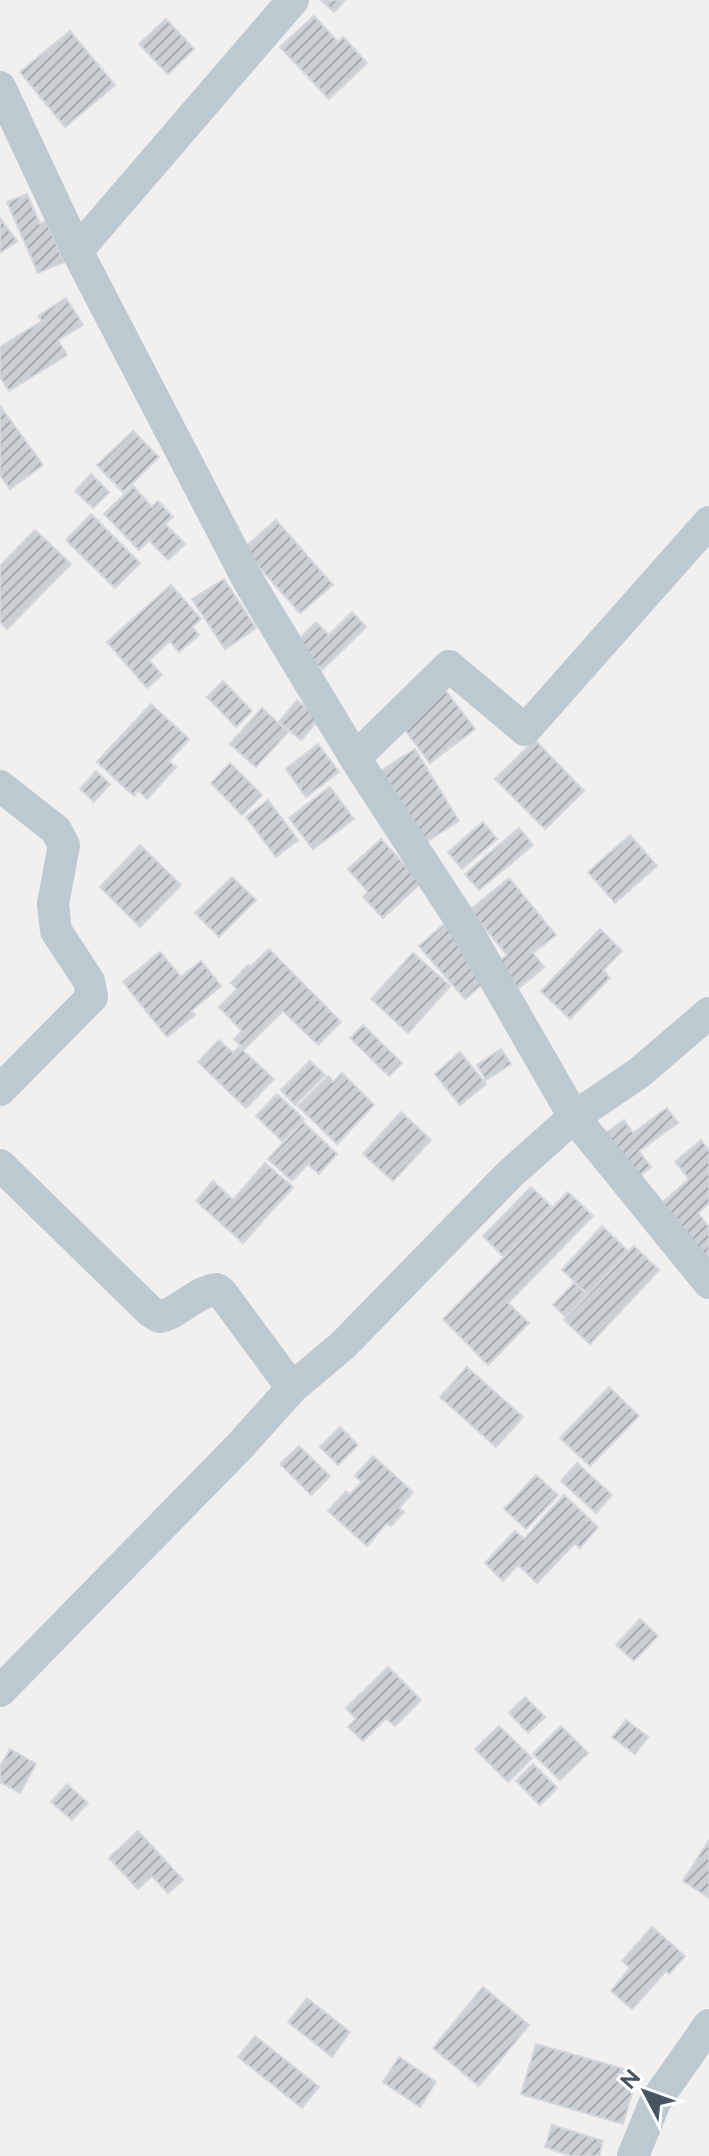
<svg xmlns="http://www.w3.org/2000/svg" width="709" height="2156" font-family="Raleway,sans-serif">
  <style>
    .building { fill: url(#building-hatch); stroke: #d3d6dc; stroke-width: 2 }
    .lines { fill: none; stroke-linecap: round; stroke-linejoin: round }
    .minor { stroke: #bcc9d0; stroke-width: 32 }
  </style>
  <defs>
    <pattern id="building-hatch" width="6" height="6" patternUnits="userSpaceOnUse" patternTransform="scale(2)"><rect width="6" height="6" fill="#cbd0d5"/><path d="M-1 1l2-2M0 6l6-6M5 7l2-2" fill="none" stroke="#a7acb0"/></pattern>
  </defs>
  <rect width="100%" height="100%" fill="#f2efef"/>
  <!-- building -->
  <path class="building" d="M321,0H345L334,12Z
    M314,16L338,42L343,37L367,63L329,99L280,47Z
    M166,19L194,49L168,74L139,44Z
    M70,31L115,85L65,127L20,72Z
    M27,194L40,224L46,221L64,262L38,273L7,202Z
    M0,218L17,241L0,253Z
    M66,298L83,325L58,340L67,355L9,391L0,377V347L42,321L38,316Z
    M0,406L43,465L10,489L0,475Z
    M133,431L159,457L123,492L97,465Z
    M91,474L109,492L93,508L75,491Z
    M133,486L152,507L158,501L173,517L165,524L185,544L168,560L149,540L139,550L104,514Z
    M91,514L140,563L115,588L66,540Z
    M276,520L333,585L300,613L243,549Z
    M35,530L71,564L7,629L0,622V566Z
    M224,579L256,628L225,649L192,599Z
    M171,585L201,619L192,627L199,635L179,652L170,641L149,660L162,675L147,688L107,642Z
    M352,612L366,627L322,670L296,642L316,622L329,635Z
    M223,681L252,711L236,727L207,697Z
    M446,691L475,729L430,763L401,725Z
    M297,700L319,719L301,740L279,722Z
    M151,704L189,739L169,761L176,767L147,799L138,790L134,796L97,762Z
    M262,708L288,732L256,767L230,744Z
    M535,740L584,791L545,829L495,779Z
    M318,744L339,772L306,797L286,769Z
    M415,749L459,821L421,845L377,773Z
    M230,763L262,795L242,815L211,783Z
    M96,771L110,784L94,802L80,789Z
    M330,787L354,819L313,849L289,818Z
    M268,800L298,840L276,857L246,817Z
    M483,822L497,839L462,869L448,852Z
    M519,828L533,845L479,890L465,874Z
    M630,835L657,866L615,903L588,872Z
    M381,839L421,883L383,918L363,897L368,892L348,869Z
    M140,845L181,885L140,927L100,887Z
    M232,877L256,900L219,937L195,913Z
    M509,878L556,935L533,953L544,967L518,989L497,963L507,955L470,910Z
    M444,924L490,978L465,999L419,946Z
    M600,929L622,951L603,970L610,978L570,1019L541,991Z
    M269,949L341,1022L318,1045L283,1011L244,1049L234,1039L242,1031L219,1007L237,989L231,983L248,965L250,967Z
    M160,952L181,977L201,961L221,986L191,1011L195,1015L167,1037L123,982Z
    M413,953L450,986L408,1033L371,999Z
    M363,1025L402,1063L389,1076L350,1038Z
    M219,1040L233,1053L239,1047L274,1079L246,1108L198,1062Z
    M501,1049L511,1064L486,1080L477,1065Z
    M460,1052L486,1084L460,1105L435,1074Z
    M310,1061L325,1075L295,1105L281,1090Z
    M342,1073L374,1105L337,1144L298,1106L328,1076L333,1082Z
    M277,1094L304,1119L282,1141L256,1116Z
    M667,1108L678,1123L639,1151L651,1167L634,1180L603,1135L624,1120L633,1133Z
    M401,1112L431,1140L393,1181L363,1154Z
    M303,1122L337,1154L319,1174L308,1164L292,1181L268,1159Z
    M701,1140L709,1150V1203L698,1213L709,1227V1272L655,1209L689,1179L675,1162Z
    M265,1163L293,1187L243,1243L196,1201L213,1181L233,1200Z
    M531,1187L552,1207L504,1257L483,1236Z
    M568,1192L593,1216L508,1303L529,1323L488,1365L443,1319Z
    M602,1226L628,1251L588,1294L562,1270Z
    M634,1246L659,1270L590,1344L564,1320Z
    M574,1283L587,1295L566,1317L553,1305Z
    M467,1367L523,1417L496,1447L440,1397Z
    M609,1387L639,1416L590,1466L560,1438Z
    M340,1427L358,1445L338,1465L320,1447Z
    M299,1446L330,1476L311,1495L280,1464Z
    M373,1456L413,1492L399,1508L404,1512L391,1526L387,1523L367,1546L328,1511L346,1491L350,1494L362,1482L355,1476Z
    M577,1463L612,1495L596,1513L561,1481Z
    M536,1475L558,1495L526,1529L504,1509Z
    M564,1495L598,1527L580,1548L575,1543L537,1583L518,1565L503,1581L485,1563L515,1531L524,1539Z
    M640,1619L658,1636L634,1661L616,1645Z
    M388,1667L421,1700L395,1726L386,1718L363,1741L348,1727L356,1719L346,1708Z
    M525,1697L545,1717L528,1733L509,1713Z
    M626,1720L648,1737L635,1754L612,1737Z
    M499,1726L532,1758L508,1782L475,1749Z
    M561,1726L588,1753L560,1780L533,1754Z
    M10,1749L36,1764L20,1793L0,1782V1767Z
    M533,1764L557,1788L540,1805L516,1781Z
    M67,1784L88,1803L72,1820L51,1802Z
    M138,1831L183,1880L168,1893L152,1876L138,1889L109,1858Z
    M709,1840V1895L708,1897L683,1881Z
    M652,1927L685,1956L669,1974L666,1971L632,2009L611,1991L630,1968L622,1961Z
    M483,1987L529,2025L479,2086L433,2048Z
    M307,1998L350,2032L332,2057L288,2022Z
    M255,2036L319,2087L302,2108L238,2057Z
    M536,2044L638,2073L623,2124L521,2094Z
    M399,2057L436,2082L420,2107L383,2082Z
    M552,2125L603,2141L599,2156H571L545,2147Z"/>
  <g class="lines">
    <!-- minor -->
    <path class="minor" d="M0,87L77,251L249,582L355,758L466,929L574,1117L709,1283
      M77,251L293,0
      M355,758L449,666L525,730L709,522
      M0,786L56,830L64,845L53,904L56,931L89,981L92,997L0,1090
      M0,1165L151,1312L159,1317C180,1313 196,1291 217,1289L222,1293L292,1388
      M0,1691L240,1446L292,1388L343,1345L511,1173L574,1117L639,1073L709,1013
      M633,2156L655,2102L709,2025"/>
  </g>
  <!-- north arrow -->
  <g transform="translate(645 2092) rotate(311)" stroke="#ffffff" stroke-width="6" paint-order="stroke">
  <path d="M0-6L14 30L0 20L-14 30Z" fill="#46555f"/>
  <text y="-12" font-size="22" font-weight="bold" text-anchor="middle" fill="#46555f">N</text>
  </g>
</svg>
